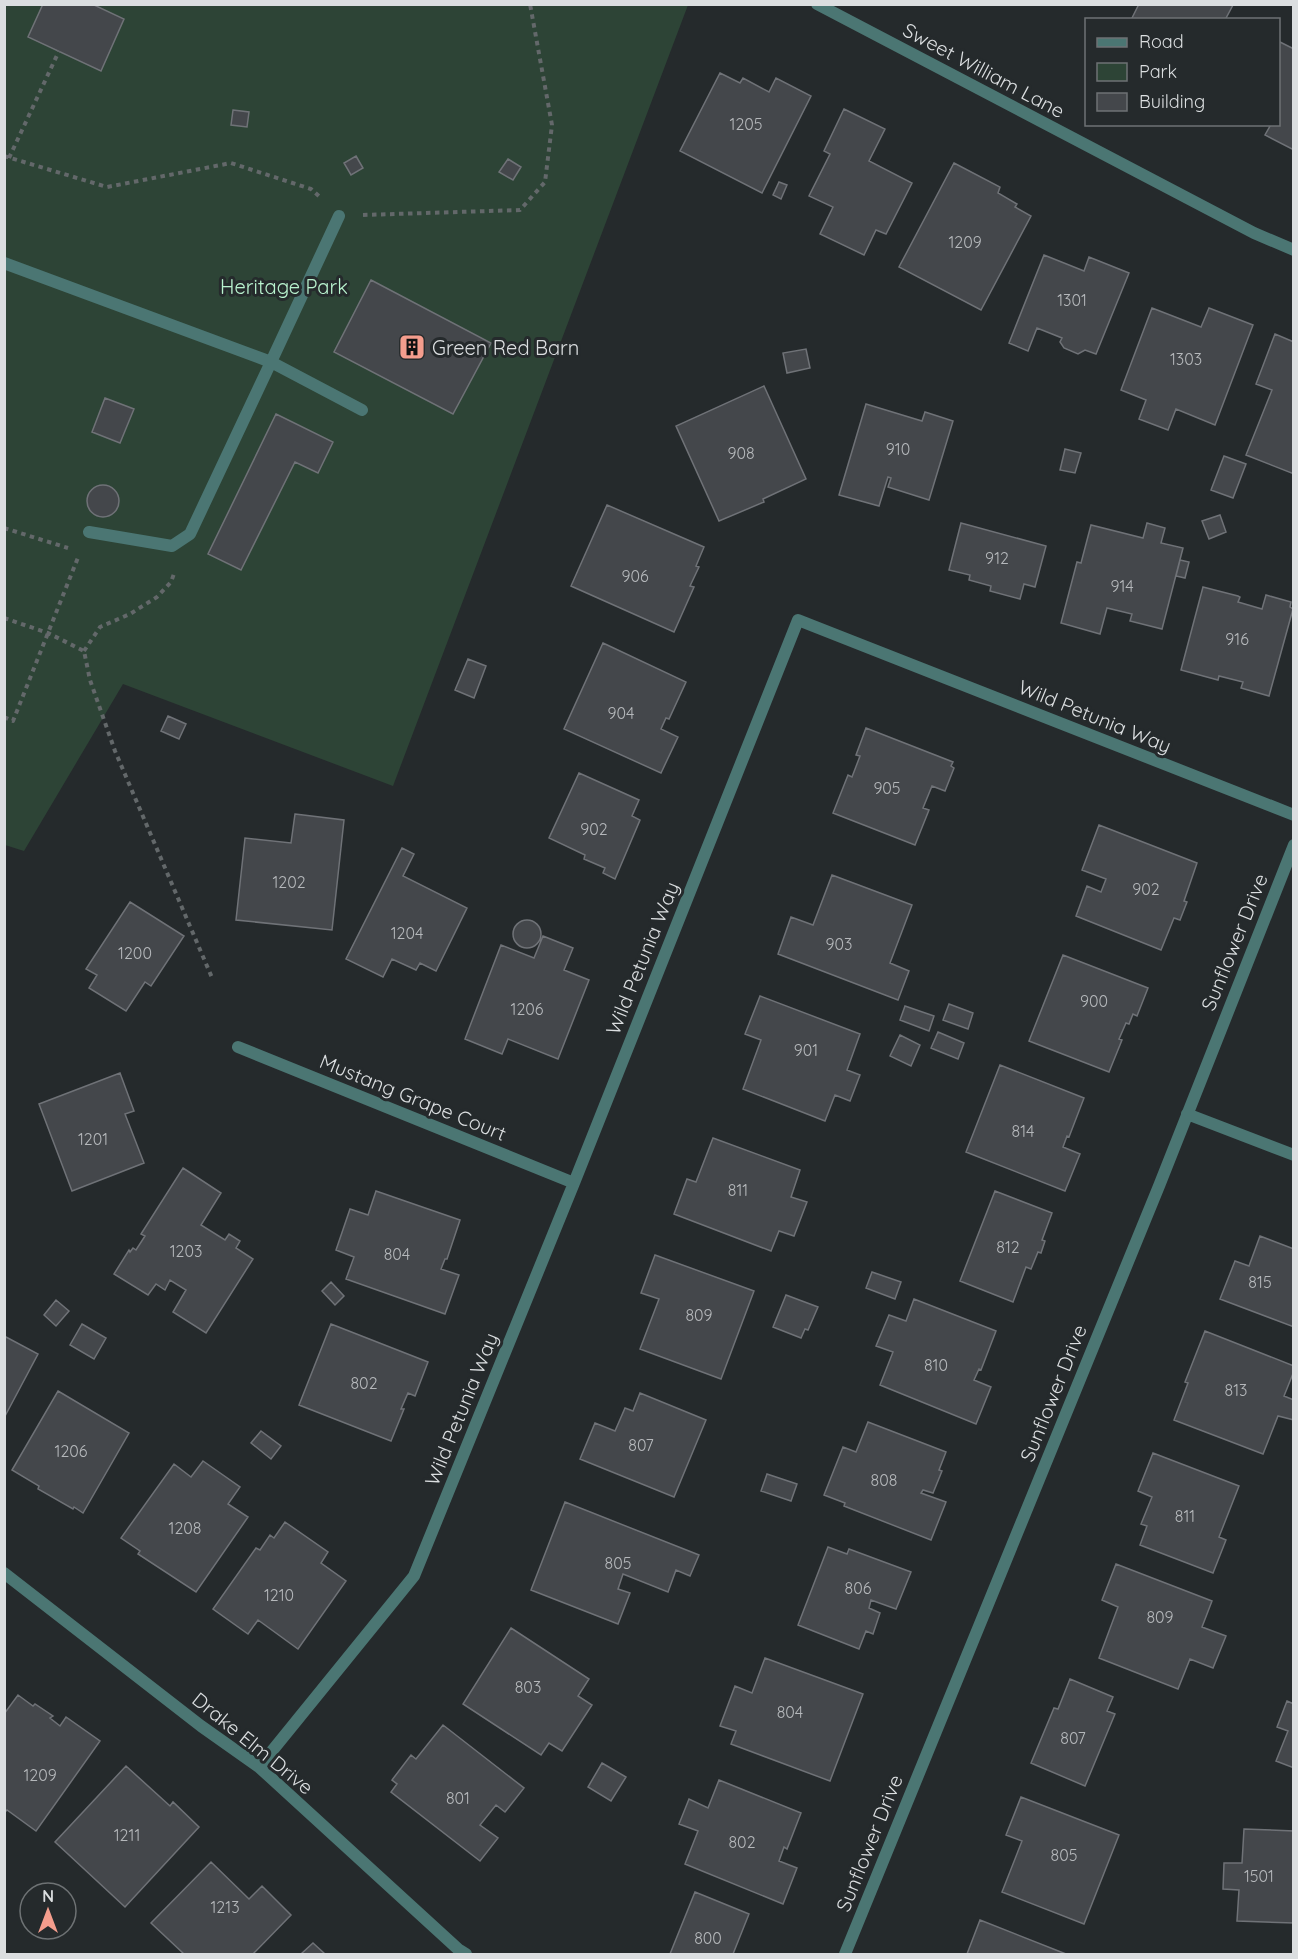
<svg xmlns="http://www.w3.org/2000/svg" width="1298" height="1959" font-family="Quicksand,sans-serif">
  <style>
    .green { fill: #2d4436 }
    .building { fill: #44474b; stroke: #6f7277; stroke-width: 1.5 }
    .lines { fill: none; stroke-linecap: round; stroke-linejoin: round }
    .path { stroke: #63686a; stroke-width: 4; stroke-dasharray: 4.5 4.5; stroke-linecap: butt }
    .lane { stroke: #4b7673; stroke-width: 12 }
    .street { stroke: #4b7673; stroke-width: 12 }
    .labels { text-anchor: middle; dominant-baseline: central; stroke-width: 6; stroke-linejoin: round; paint-order: stroke }
    .number-label { font-size: 16px; fill: #b5b8bb }
    .street-label { font-size: 20px; fill: #dbdee0; stroke: #252a2c }
    .park-label { font-size: 20px; fill: #b9f3cf; stroke: #252a2c }
    .poi-label { font-size: 20px; fill: #dbdee0; stroke: #252a2c; text-anchor: start }
  </style>
  <rect width="100%" height="100%" fill="#252a2c"/>
  <!-- green -->
  <path class="green" d="M4,5H688L393,786L123,684L24,851L5,845Z"/>
  <!-- building -->
  <path class="building" d="M43,4H92L124,19L101,71L28,37Z
    M1139,4H1232L1233,5L1225,20H1131Z
    M1278,41L1294,49V150L1265,135L1270,126L1266,124H1278Z
    M720,73L740,83L743,78L769,92L776,78L811,96L762,193L680,151Z
    M844,109L885,129L869,161L912,183L886,234L876,230L864,255L820,234L833,207L809,196L830,154L824,151Z
    M233,110L249,112L247,127L231,125Z
    M356,156L363,168L351,175L344,163Z
    M508,159L521,167L513,180L499,172Z
    M954,163L1000,187L998,193L1017,204L1015,207L1031,216L981,310L899,267Z
    M779,182L787,185L781,199L773,195Z
    M1044,255L1084,271L1089,257L1129,273L1096,354L1085,350L1078,354L1064,348L1060,342L1062,338L1037,328L1028,351L1009,343Z
    M371,280L491,343L453,414L334,352Z
    M1152,308L1201,327L1209,308L1253,325L1215,425L1176,409L1168,430L1139,419L1146,400L1121,390Z
    M1275,334L1294,342V474L1246,455L1272,390L1256,384Z
    M806,349L810,368L787,373L783,353Z
    M764,386L806,479L763,499L764,502L719,521L676,426Z
    M105,398L134,409L120,443L92,432Z
    M866,404L922,421L925,412L953,421L929,500L888,487L891,478L888,477L879,506L839,495Z
    M276,414L333,442L318,473L295,462L241,570L208,554Z
    M1065,449L1081,453L1075,473L1060,470Z
    M1224,456L1246,464L1233,498L1211,490Z
    M87 501a16 16 0 1 1 32 0a16 16 0 1 1-32 0Z
    M607,505L704,547L696,566L699,567L690,586L694,587L674,632L571,586Z
    M1220,515L1226,532L1209,539L1202,521Z
    M961,523L1046,546L1035,587L1024,584L1020,599L990,591L991,586L969,580L970,575L949,570Z
    M1147,523L1165,528L1161,543L1183,548L1162,629L1130,621L1132,614L1107,608L1100,634L1061,623L1077,562L1081,563L1091,525L1143,538Z
    M1180,560L1189,562L1185,578L1176,576Z
    M1203,587L1238,596L1240,597L1238,602L1262,609L1266,595L1291,602L1290,607L1293,609L1269,696L1241,688L1243,682L1219,676L1218,680L1181,670Z
    M603,643L686,682L669,719L666,718L661,729L678,737L661,773L564,729Z
    M468,659L486,666L474,698L455,690Z
    M168,716L186,724L179,739L161,731Z
    M866,728L953,762L951,766L954,768L945,791L932,786L923,808L929,810L915,845L833,813L848,775L852,777L860,756L856,755Z
    M579,773L639,800L632,816L640,820L615,879L603,873L605,868L584,859L585,855L549,838Z
    M295,814L344,820L332,930L236,920L245,838L291,843Z
    M1099,825L1197,863L1184,901L1187,902L1180,920L1174,918L1161,950L1076,916L1087,886L1101,892L1106,879L1082,870Z
    M402,848L414,854L403,876L467,908L436,971L420,963L416,970L392,959L383,977L346,959Z
    M832,875L912,905L890,963L909,971L898,1000L778,954L791,917L813,925Z
    M130,902L184,936L151,986L145,982L126,1011L89,988L97,975L86,969Z
    M513 934a14 14 0 1 1 28 0a14 14 0 1 1-28 0Z
    M543,936L573,948L564,970L589,980L558,1059L508,1039L502,1054L465,1039L501,945L534,958Z
    M1063,955L1148,988L1137,1016L1133,1014L1129,1024L1126,1023L1119,1039L1122,1040L1109,1072L1029,1041Z
    M760,996L860,1034L847,1070L860,1075L850,1101L835,1095L825,1121L743,1089L761,1040L745,1034Z
    M949,1004L973,1013L968,1029L943,1020Z
    M905,1006L934,1016L929,1031L900,1020Z
    M938,1032L964,1043L958,1059L931,1048Z
    M900,1035L920,1045L911,1066L890,1056Z
    M1000,1065L1084,1098L1069,1137L1067,1136L1063,1147L1080,1154L1065,1191L966,1152Z
    M120,1073L134,1111L125,1114L144,1163L72,1191L39,1104Z
    M713,1138L800,1170L791,1197L807,1202L794,1236L779,1231L771,1251L674,1214L687,1179L696,1182Z
    M183,1168L221,1193L201,1225L225,1240L229,1234L240,1241L236,1248L253,1259L206,1333L173,1312L186,1290L170,1280L165,1290L156,1284L148,1295L114,1274L129,1250L130,1252L133,1248L136,1250L145,1236L141,1234Z
    M376,1191L460,1220L447,1259H445L441,1269L459,1275L445,1314L346,1279L354,1257L336,1250L350,1209L368,1215Z
    M995,1191L1052,1213L1042,1240L1045,1241L1041,1253L1038,1252L1031,1269L1026,1267L1013,1302L960,1281Z
    M1260,1236L1294,1249V1327L1220,1299L1235,1261L1249,1266Z
    M655,1255L754,1291L721,1379L640,1349L659,1299L641,1293Z
    M872,1272L901,1282L895,1299L866,1288Z
    M331,1282L344,1296L335,1305L322,1291Z
    M786,1295L818,1307L808,1330L805,1329L801,1338L773,1327Z
    M914,1299L996,1331L981,1370L979,1369L974,1380L991,1387L976,1424L880,1385L893,1352L876,1346L889,1315L906,1321Z
    M56,1300L69,1311L56,1326L44,1315Z
    M82,1324L106,1338L94,1359L70,1345Z
    M331,1324L428,1362L415,1396L408,1393L401,1409H404L391,1441L299,1405Z
    M1205,1331L1294,1366V1371L1284,1396L1294,1400V1420L1278,1416L1263,1454L1174,1420L1188,1383L1185,1382Z
    M6,1337L38,1354L4,1418V1341Z
    M58,1391L129,1433L83,1513L74,1507L73,1509L38,1489L39,1486L12,1470Z
    M640,1393L706,1420L674,1497L580,1459L595,1423L615,1431L625,1408L633,1411Z
    M868,1422L946,1452L939,1470L942,1471L933,1493L923,1490L921,1493L946,1502L931,1540L844,1506L845,1503L824,1495L843,1447L856,1452Z
    M261,1431L281,1446L271,1459L251,1443Z
    M1153,1453L1239,1486L1219,1537L1226,1540L1213,1573L1140,1545L1147,1526L1141,1524L1152,1497L1138,1491Z
    M203,1461L240,1487L228,1504L248,1517L196,1592L138,1554L140,1551L121,1538L174,1464L191,1477Z
    M767,1474L797,1484L791,1501L761,1491Z
    M565,1502L699,1555L690,1576L676,1570L668,1592L623,1574L618,1589L630,1593L618,1624L531,1590Z
    M285,1522L328,1552L321,1563L346,1581L298,1649L258,1620L248,1634L213,1609L256,1548L260,1550L270,1535L274,1538Z
    M828,1547L847,1554L849,1549L911,1572L896,1609L871,1600L869,1608L880,1613L873,1634L866,1631L859,1649L798,1625Z
    M1116,1564L1212,1601L1202,1627L1226,1636L1213,1668L1190,1659L1178,1689L1099,1658L1118,1607L1102,1600Z
    M511,1628L589,1679L578,1696L592,1705L562,1751L549,1743L541,1755L463,1704Z
    M765,1658L863,1694L830,1781L731,1744L736,1731L720,1726L735,1686L752,1693Z
    M1070,1679L1113,1697L1107,1711L1115,1714L1085,1786L1031,1763L1054,1708L1058,1709Z
    M18,1695L33,1706L35,1704L53,1716L50,1718L60,1726L66,1717L100,1741L36,1831L7,1810L4,1813V1714Z
    M1287,1701L1294,1704V1768L1276,1761L1288,1731L1277,1727Z
    M443,1725L524,1788L505,1812L496,1805L480,1825L498,1838L480,1861L391,1792L397,1784L392,1780L411,1755L416,1759Z
    M602,1763L626,1777L611,1801L588,1787Z
    M126,1766L170,1806L173,1802L199,1827L125,1907L55,1842Z
    M719,1780L801,1813L787,1849L784,1847L779,1861L797,1868L783,1904L685,1864L698,1831L679,1824L689,1799L708,1808Z
    M1021,1797L1119,1835L1084,1924L1002,1892L1022,1841L1006,1835Z
    M1244,1829L1294,1831V1923L1237,1921L1239,1890L1223,1889L1224,1863H1242Z
    M211,1862L249,1899L262,1886L291,1915L253,1954H184L151,1923Z
    M695,1892L749,1914L733,1954H670Z
    M980,1920L1066,1954H967Z
    M313,1943L325,1954H301Z"/>
  <g class="lines">
    <!-- path -->
    <path class="path" d="M4,156L107,187L231,163L311,189L321,198
      M9,158L59,51
      M363,215L520,210L545,182L552,125L530,4
      M4,528L68,548
      M4,618L48,633L84,651L90,680L115,751L213,980
      M84,651L100,627L130,614L157,597L171,582L175,571
      M4,717L13,721L79,555"/>
    <!-- lane -->
    <path class="lane" d="M339,216L271,362L362,410
      M4,263L271,362L190,534L172,546L89,532"/>
    <!-- street -->
    <path class="street" d="M817,4L1254,233L1294,250
      M238,1047L574,1183
      M1187,1114L1294,1155
      M4,1573L201,1726L259,1767L458,1949L466,1954
      M259,1767L414,1576L574,1183L798,620L1294,815
      M845,1954L1159,1186L1294,845"/>
  </g>
  <!-- icons -->
  <defs>
    <symbol id="building-square" viewBox="-11 -11 22 22"><rect x="-9" y="-9" width="18" height="18" rx="4" fill="#f49d8d" stroke="#252a2c"/><path d="M-4-6H4V6H1V3H-1V6H-4ZM-2.5-4.3h1.7v1.8h-1.7ZM.8-4.3h1.7v1.8H.8ZM-2.5-1h1.7V.8h-1.7ZM.8-1h1.7V.8H.8Z" fill="#111"/></symbol>
  </defs>
  <g fill-rule="evenodd">
    <use href="#building-square" x="397" y="332" width="30" height="30"/>
  </g>
  <g class="labels">
    <!-- number labels -->
    <g class="number-label">
      <text x="746" y="124">1205</text>
      <text x="965" y="242">1209</text>
      <text x="1072" y="300">1301</text>
      <text x="1186" y="359">1303</text>
      <text x="898" y="449">910</text>
      <text x="741" y="453">908</text>
      <text x="997" y="558">912</text>
      <text x="635" y="576">906</text>
      <text x="1122" y="586">914</text>
      <text x="1237" y="639">916</text>
      <text x="621" y="713">904</text>
      <text x="887" y="788">905</text>
      <text x="594" y="829">902</text>
      <text x="289" y="882">1202</text>
      <text x="1146" y="889">902</text>
      <text x="407" y="933">1204</text>
      <text x="839" y="944">903</text>
      <text x="135" y="953">1200</text>
      <text x="1094" y="1001">900</text>
      <text x="527" y="1009">1206</text>
      <text x="806" y="1050">901</text>
      <text x="1023" y="1131">814</text>
      <text x="93" y="1139">1201</text>
      <text x="738" y="1190">811</text>
      <text x="1008" y="1247">812</text>
      <text x="186" y="1251">1203</text>
      <text x="397" y="1254">804</text>
      <text x="1260" y="1282">815</text>
      <text x="699" y="1315">809</text>
      <text x="936" y="1365">810</text>
      <text x="364" y="1383">802</text>
      <text x="1236" y="1390">813</text>
      <text x="641" y="1445">807</text>
      <text x="71" y="1451">1206</text>
      <text x="884" y="1480">808</text>
      <text x="1185" y="1516">811</text>
      <text x="185" y="1528">1208</text>
      <text x="618" y="1563">805</text>
      <text x="858" y="1588">806</text>
      <text x="279" y="1595">1210</text>
      <text x="1160" y="1617">809</text>
      <text x="528" y="1687">803</text>
      <text x="790" y="1712">804</text>
      <text x="1073" y="1738">807</text>
      <text x="40" y="1775">1209</text>
      <text x="458" y="1798">801</text>
      <text x="127" y="1835">1211</text>
      <text x="742" y="1842">802</text>
      <text x="1064" y="1855">805</text>
      <text x="1259" y="1876">1501</text>
      <text x="225" y="1907">1213</text>
      <text x="708" y="1938">800</text>
    </g>
    <!-- street labels -->
    <g class="street-label">
      <text transform="translate(984 70) rotate(28)">Sweet William Lane</text>
      <text transform="translate(1095 716) rotate(22)">Wild Petunia Way</text>
      <text transform="translate(1234 942) rotate(-68)">Sunflower Drive</text>
      <text transform="translate(642 958) rotate(-68)">Wild Petunia Way</text>
      <text transform="translate(413 1097) rotate(22)">Mustang Grape Court</text>
      <text transform="translate(1053 1393) rotate(-68)">Sunflower Drive</text>
      <text transform="translate(461 1409) rotate(-68)">Wild Petunia Way</text>
      <text transform="translate(253 1743) rotate(39)">Drake Elm Drive</text>
      <text transform="translate(869 1843) rotate(-68)">Sunflower Drive</text>
    </g>
    <!-- park labels -->
    <g class="park-label">
      <text x="284" y="286">Heritage Park</text>
    </g>
    <!-- poi labels -->
    <g class="poi-label">
      <text x="432" y="347">Green Red Barn</text>
    </g>
  </g>
  <!-- border -->
  <rect width="1298" height="1959" fill="none" stroke="#dbdee0" stroke-width="12"/>
  <!-- legend -->
  <rect x="1085" y="18" width="195" height="108" fill="#252a2c" stroke="#6e7274" stroke-width="1.5"/>
  <rect x="1097" y="38" width="30" height="9" fill="#4b7673" stroke="#6e7274" stroke-width="1.5"/>
  <text x="1139" y="48" font-size="18" fill="#dbdee0">Road</text>
  <rect x="1097" y="63" width="30" height="18" fill="#2d4436" stroke="#6e7274" stroke-width="1.5"/>
  <text x="1139" y="78" font-size="18" fill="#dbdee0">Park</text>
  <rect x="1097" y="93" width="30" height="18" fill="#44474b" stroke="#6e7274" stroke-width="1.5"/>
  <text x="1139" y="108" font-size="18" fill="#dbdee0">Building</text>
  <!-- north arrow -->
  <g transform="translate(48 1911)"><circle r="28" fill="#252a2c" stroke="#6e7274" stroke-width="1.5"/>
  <path d="M0-4.5L10 22L0 15L-10 22Z" fill="#f49d8d"/>
  <text y="-9" font-size="16" font-weight="bold" text-anchor="middle" fill="#dbdee0">N</text>
  </g>
</svg>
